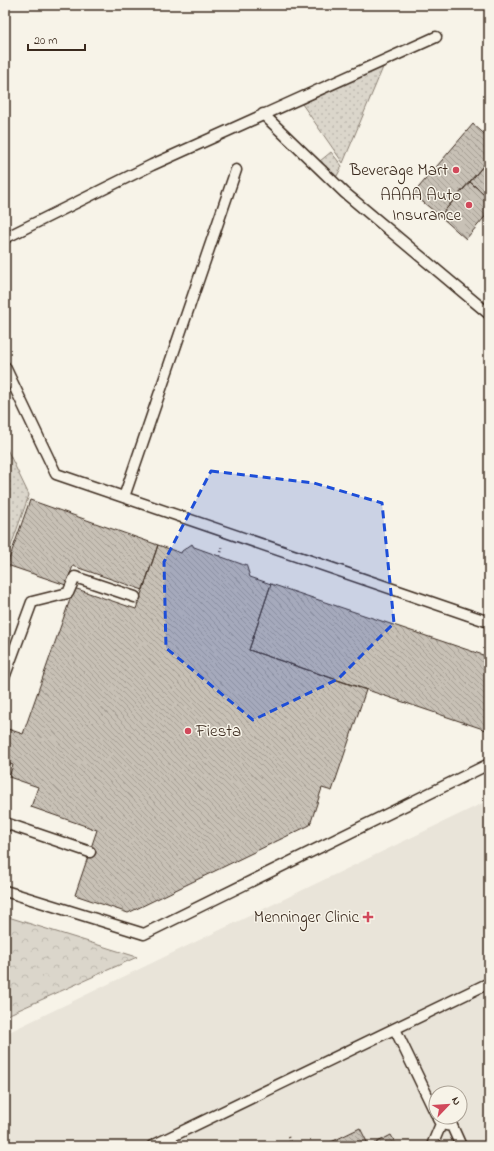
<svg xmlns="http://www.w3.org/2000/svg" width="494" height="1151" font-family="'Indie Flower',sans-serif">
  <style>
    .built { fill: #e9e4d9; fill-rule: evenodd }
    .grass { fill: url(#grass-dots); stroke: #8b8074 }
    .forest { fill: url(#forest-crowns); stroke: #8b8074 }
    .building { fill: url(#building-back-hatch); stroke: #3b2a1e }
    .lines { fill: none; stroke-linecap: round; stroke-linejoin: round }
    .lane-casing { stroke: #3b2a1e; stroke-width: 13 }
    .path { stroke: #3b2a1e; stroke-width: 2.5; stroke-dasharray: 1 3; stroke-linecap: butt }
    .lane { stroke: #f7f3e8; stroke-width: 10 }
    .marked { fill: #1d4ed8; fill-opacity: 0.2; stroke: #1d4ed8; stroke-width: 3; stroke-dasharray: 8 5; stroke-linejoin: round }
    .poi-dot { fill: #d1495b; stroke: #f7f3e8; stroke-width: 1.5 }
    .labels { text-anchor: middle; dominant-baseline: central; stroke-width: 3; stroke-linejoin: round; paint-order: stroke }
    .poi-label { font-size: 17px; fill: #3b2a1e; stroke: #f7f3e8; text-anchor: end }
  </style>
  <defs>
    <pattern id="grass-dots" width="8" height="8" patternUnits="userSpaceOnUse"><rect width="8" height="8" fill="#dbd6cb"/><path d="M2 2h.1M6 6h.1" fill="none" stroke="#bdb8ae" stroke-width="1.8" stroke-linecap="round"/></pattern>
    <pattern id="forest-crowns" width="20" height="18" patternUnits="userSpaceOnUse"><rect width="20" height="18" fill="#dbd6cb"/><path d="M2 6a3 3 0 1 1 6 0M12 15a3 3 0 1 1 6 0" fill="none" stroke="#bdb8ae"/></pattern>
    <pattern id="building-back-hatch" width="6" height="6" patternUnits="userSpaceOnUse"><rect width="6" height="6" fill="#c8c1b6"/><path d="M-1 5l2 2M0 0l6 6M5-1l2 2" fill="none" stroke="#a49d93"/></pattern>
  </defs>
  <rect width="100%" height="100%" fill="#f7f3e8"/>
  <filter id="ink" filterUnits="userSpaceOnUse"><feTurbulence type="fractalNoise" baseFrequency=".025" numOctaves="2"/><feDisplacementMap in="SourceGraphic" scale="8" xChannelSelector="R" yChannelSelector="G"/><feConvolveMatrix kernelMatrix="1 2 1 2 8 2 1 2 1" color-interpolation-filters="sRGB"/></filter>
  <g filter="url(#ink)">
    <!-- built -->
    <path class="built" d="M489,800V1146H5V1034ZM436,1093H460V1117H436Z"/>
    <!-- grass -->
    <path class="grass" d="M384,65L343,163L302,104Z
      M331,152L342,166L337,176H332L320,161Z
      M5,445L29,495L5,563Z"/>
    <!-- forest -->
    <path class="forest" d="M5,916L137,957L5,1016Z"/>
    <!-- building -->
    <path class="building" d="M473,124L489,138V159L440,216L413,194Z
      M489,159V198L470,182Z
      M470,182L489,198V212L466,239L440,216Z
      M30,500L158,545L143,590L73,566L66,585L7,565Z
      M192,544L194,547L244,565L246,564L250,577L271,584L249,650L366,690L332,791L322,788L310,825L128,913L75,895L97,830L31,807L38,787L9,777L13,765L5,762V728L23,734L74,588L136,609L158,545L181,553L182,551Z
      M271,584L489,657V731L249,650Z
      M360,1128L369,1146H323Z
      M391,1135L397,1146H370Z"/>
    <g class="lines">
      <defs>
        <path id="lane" d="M263,114L345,193L489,314
          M5,238L152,165L436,37
          M5,367L56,474L489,622
          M124,497L236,170
          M5,675L32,602L68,593L75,577L135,597
          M5,823L90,852
          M5,891L144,934L489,764
          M395,1029L436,1114
          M441,1124L452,1126L461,1146
          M152,1146L489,983
          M434,1146L433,1143L441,1124L438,1119"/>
      </defs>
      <!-- lane casing -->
      <use href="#lane" class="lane-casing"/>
      <!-- path -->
      <path class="path" d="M220,556L223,546
        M288,1137L292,1146
        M273,1145V1146"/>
      <!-- lane -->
      <use href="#lane" class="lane"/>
    </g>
  </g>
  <!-- marked area -->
  <path class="marked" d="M211,471L314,483L382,503L394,623L338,679L253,720L166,648L164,562Z"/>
  <!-- markers -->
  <g class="poi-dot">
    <circle cx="456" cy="170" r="4"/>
    <circle cx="469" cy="205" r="4"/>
    <circle cx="188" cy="731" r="4"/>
    <path d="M366 911h4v4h4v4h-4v4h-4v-4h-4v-4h4z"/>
  </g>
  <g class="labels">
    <!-- poi labels -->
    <g class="poi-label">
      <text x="448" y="170">Beverage Mart</text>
      <text x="461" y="195">AAAA Auto<tspan x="461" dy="20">Insurance</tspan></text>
      <text x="196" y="731" text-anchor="start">Fiesta</text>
      <text x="359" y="917">Menninger Clinic</text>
    </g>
  </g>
  <!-- margin -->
  <rect width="494" height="1151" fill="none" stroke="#f7f3e8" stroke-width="20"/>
  <rect x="10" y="10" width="474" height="1131" fill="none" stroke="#3b2a1e" stroke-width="1.5" filter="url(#ink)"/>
  <!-- north arrow -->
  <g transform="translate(448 1105) rotate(65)"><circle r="19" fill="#f7f3e8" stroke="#aca397"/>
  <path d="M0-3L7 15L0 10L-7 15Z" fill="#d1495b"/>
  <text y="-6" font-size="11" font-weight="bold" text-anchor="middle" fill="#3b2a1e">N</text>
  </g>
  <!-- scale -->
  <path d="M28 44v6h57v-6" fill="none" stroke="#3b2a1e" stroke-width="2"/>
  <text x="34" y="44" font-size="12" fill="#3b2a1e" stroke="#f7f3e8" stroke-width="3" paint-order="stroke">20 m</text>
</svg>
